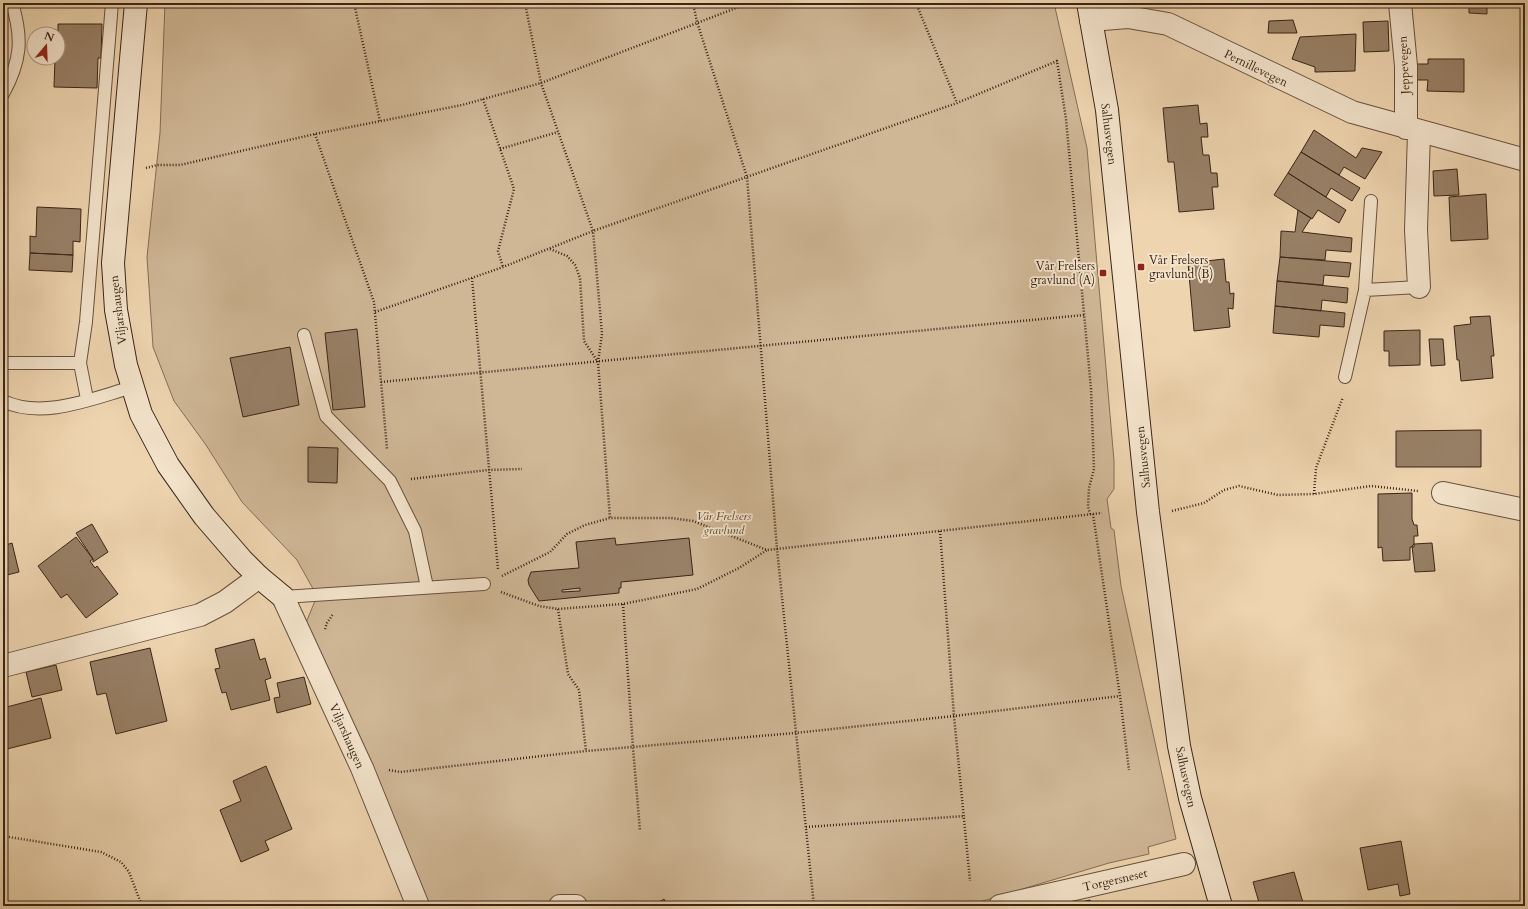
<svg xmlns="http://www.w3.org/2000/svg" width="1528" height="909" font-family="Cardo,serif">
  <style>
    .green { fill: #cfb796; stroke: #846e57 }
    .building { fill: #988167; stroke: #3a2518; fill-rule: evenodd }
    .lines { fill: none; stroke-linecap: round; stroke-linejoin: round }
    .lane-casing { stroke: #67513e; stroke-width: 14 }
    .street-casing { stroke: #67513e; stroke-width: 24 }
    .secondary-casing { stroke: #3a2518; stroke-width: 24 }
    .path { stroke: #3a2518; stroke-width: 2.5; stroke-dasharray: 1 2; stroke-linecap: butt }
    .lane { stroke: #f4e4cc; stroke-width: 12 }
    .street { stroke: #f4e4cc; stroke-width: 22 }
    .secondary { stroke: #f4e4cc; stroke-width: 22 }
    .poi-dot { fill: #8f2418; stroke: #f4e4cc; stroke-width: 1.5 }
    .labels { text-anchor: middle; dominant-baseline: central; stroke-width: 3.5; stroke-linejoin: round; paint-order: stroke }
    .street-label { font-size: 12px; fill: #3a2518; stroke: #f4e4cc }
    .poi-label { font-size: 12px; fill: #3a2518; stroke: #f4e4cc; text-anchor: start }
    .park-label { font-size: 12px; font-style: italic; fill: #5f4a38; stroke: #f4e4cc }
  </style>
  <rect width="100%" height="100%" fill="#eed5b0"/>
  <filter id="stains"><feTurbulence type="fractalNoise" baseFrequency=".005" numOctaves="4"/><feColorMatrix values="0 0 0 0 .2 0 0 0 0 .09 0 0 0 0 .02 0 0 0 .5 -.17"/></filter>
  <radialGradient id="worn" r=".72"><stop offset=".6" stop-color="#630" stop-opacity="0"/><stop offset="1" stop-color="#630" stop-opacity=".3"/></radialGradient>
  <!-- green -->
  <path class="green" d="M165,3H1054L1087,148L1114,461V489L1107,499L1111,528L1114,530L1121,586L1176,839L1148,847L1149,854L1109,863L966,906H424L298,642L317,596L297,560L242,502L206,445L174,401L153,347L147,257L160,133Z"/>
  <!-- building -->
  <path class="building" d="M1469,3H1487V14L1469,13Z
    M1293,20L1297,33H1268L1269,21Z
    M1388,21L1389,51L1364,52L1363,22Z
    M58,24H102L101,58H98L97,88L54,87L55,58H58Z
    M1356,34L1355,71L1315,72V67L1292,59L1300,37Z
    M1428,59H1464V92L1427,91L1428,80H1415L1416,64H1428Z
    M1198,105L1200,124L1207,123L1208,137H1201L1203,155H1209L1211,173H1217L1218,187H1212L1214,209L1179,212L1174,162H1168L1163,108Z
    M1314,130L1356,158L1362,148L1382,152L1365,179L1344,167L1339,175L1301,152Z
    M1301,152L1360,188L1352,201L1331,188L1326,197L1288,173Z
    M1457,169L1459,195L1434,196L1433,171Z
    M1288,173L1346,210L1339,223L1318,210L1312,219L1274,195Z
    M1486,194L1488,239L1451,241L1449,197Z
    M37,207L81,209L80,242L73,241V255L30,253V236L36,237Z
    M1298,210L1311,218L1302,232L1352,238L1351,252L1326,250L1325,260L1280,257L1281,231L1295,232Z
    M30,253L73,255L72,272L29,270Z
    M1280,257L1351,263L1349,277L1324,275L1323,285L1277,281Z
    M1224,259L1226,282H1229L1230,294L1234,293L1233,309L1228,308L1230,327L1194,331L1188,263Z
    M1277,281L1348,288L1347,303L1322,300L1321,311L1275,306Z
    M1275,306L1345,313L1344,327L1320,325L1319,337L1273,333Z
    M1490,316L1494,356H1491L1493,378L1461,381L1459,360H1457L1454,326L1471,324L1470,317Z
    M357,329L365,407L333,410L325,333Z
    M1420,330V365L1389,366V351H1384V331Z
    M1429,339H1443L1445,365L1431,366Z
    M290,347L299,405L243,417L230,358Z
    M1481,430V467H1396V431Z
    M308,447L338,448L337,483L308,482Z
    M1412,493V519L1414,525H1417L1418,536H1414V547H1410V560L1383,561L1382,547L1378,548V494Z
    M92,524L108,552L93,562V559L76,533Z
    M76,537L93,559L90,561L95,568L97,566L118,594L86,618L67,594L61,598L38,566Z
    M615,538L616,545L689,538L693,575L621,582V588H619V593L539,601L529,585L528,580L531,572L579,568L576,542ZM580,588V591L562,592V590Z
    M12,543L19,572L3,576V546Z
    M1432,543L1435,571L1415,572L1412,546L1414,544Z
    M254,639L260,660L265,658L271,678L265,680L270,700L231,710L226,692L222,693L215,669L220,668L215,649Z
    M150,648L167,721L116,734L106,693L97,695L90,662Z
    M56,665L62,690L32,697L26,672Z
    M304,677L311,704L277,713L274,698L280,697L277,683Z
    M41,698L51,738L3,750V708Z
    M266,766L292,829L265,841L269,850L241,862L220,810L241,801L233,781Z
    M1401,841L1410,894L1400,896L1398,884L1368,890L1360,848Z
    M1294,872L1304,906H1260L1253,882Z
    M664,899L668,906H653Z
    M1090,900L1091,906H1073V904Z"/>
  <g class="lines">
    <defs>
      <path id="lane" d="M3,94C21,61 23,39 12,3
        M1365,290L1419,287
        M304,335L326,416L390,481L415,531L427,587
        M3,363H80
        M1345,377L1365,290L1371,201
        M87,399L80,363L86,322L112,3
        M3,401C43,420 93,398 133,387
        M283,597L484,584"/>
      <path id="street" d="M1400,3L1406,66V128
        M1091,20L1128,17L1168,24L1352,112L1525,160
        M1419,287L1416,230L1419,132
        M1443,493L1525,510
        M283,597L362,768L418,906
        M3,666L200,615L225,602L259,577
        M560,906H576
        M1000,906L1184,864"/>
      <path id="secondary" d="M136,3L113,263L116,310L126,365L141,414L168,465L204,516L242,560L259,577L283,597
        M1088,3L1107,110L1148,512L1179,746L1190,798L1221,906"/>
    </defs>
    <!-- lane casing -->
    <use href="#lane" class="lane-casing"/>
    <!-- street casing -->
    <use href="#street" class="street-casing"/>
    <!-- secondary casing -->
    <use href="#secondary" class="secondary-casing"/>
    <!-- path -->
    <path class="path" d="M354,3L380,121
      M525,3L541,83L593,231L602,334L598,362L610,518
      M693,3L697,22L747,177L777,549L814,906
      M916,3L957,103
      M483,99L514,189L498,251L503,267
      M315,134L374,302L387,449
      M500,149L558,132
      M146,168L157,165H180L315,134L462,105L541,83L749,3
      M550,249L567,256L575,265L580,278L584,341L598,362
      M472,278L498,569
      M375,312L503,267L593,231L957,103L1057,61L1066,119L1091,389L1094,469L1089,488L1088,506L1090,514
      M381,382L1084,315
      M411,479L488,470L522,469
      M1314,494L1316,468L1343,397
      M1172,511L1204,503L1224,490L1239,486L1278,495L1314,494L1371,486L1418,491
      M1093,514L1120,696L1129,770
      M940,531L954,716L970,881
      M502,576L550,552L567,534L585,525L610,518H671L693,521L767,550L1102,513
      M501,592L539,606L558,609L623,604L697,589L739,568L767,550
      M623,604L633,748L640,831
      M558,609L568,674L579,690L586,751
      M325,629L327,623L333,614
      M389,770L400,772L586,751L795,733L954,716L1120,696
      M806,827L965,816
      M3,836L101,852L121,862L129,872L142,906"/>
    <!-- lane -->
    <use href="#lane" class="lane"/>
    <!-- street -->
    <use href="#street" class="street"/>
    <!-- secondary -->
    <use href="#secondary" class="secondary"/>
  </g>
  <!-- markers -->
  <g class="poi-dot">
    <rect x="1137" y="263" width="8" height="8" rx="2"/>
    <rect x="1099" y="269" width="8" height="8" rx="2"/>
  </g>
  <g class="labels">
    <!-- street labels -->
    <g class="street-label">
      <text transform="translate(1404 65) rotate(-93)">Jeppevegen</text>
      <text transform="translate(1256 68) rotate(26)">Pernillevegen</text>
      <text transform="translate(1109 134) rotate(83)">Salhusvegen</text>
      <text transform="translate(118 310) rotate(-97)">Viljarshaugen</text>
      <text transform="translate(1143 457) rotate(-96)">Salhusvegen</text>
      <text transform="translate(347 736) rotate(66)">Viljarshaugen</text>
      <text transform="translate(1186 777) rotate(78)">Salhusvegen</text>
      <text transform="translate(1115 880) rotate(-13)">Torgersneset</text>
    </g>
    <!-- poi labels -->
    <g class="poi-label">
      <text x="1149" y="260">Vår Frelsers<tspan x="1149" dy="14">gravlund (B)</tspan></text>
      <text x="1095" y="266" text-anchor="end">Vår Frelsers<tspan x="1095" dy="14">gravlund (A)</tspan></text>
    </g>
    <!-- park labels -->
    <g class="park-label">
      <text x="724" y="516">Vår Frelsers<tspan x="724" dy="14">gravlund</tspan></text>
    </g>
  </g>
  <!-- margin -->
  <rect width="1528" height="909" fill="none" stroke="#eed5b0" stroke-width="16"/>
  <rect x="4" y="4" width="1520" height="901" fill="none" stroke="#3a2518" stroke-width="2"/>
  <rect x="8" y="8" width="1512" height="893" fill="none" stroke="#3a2518"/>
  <!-- north arrow -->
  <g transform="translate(46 46) rotate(19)"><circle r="19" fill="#f4e4cc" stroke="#aa9884"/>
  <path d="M0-3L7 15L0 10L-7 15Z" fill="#8f2418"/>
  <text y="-6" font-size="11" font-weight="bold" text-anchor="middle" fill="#3a2518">N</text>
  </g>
  <rect width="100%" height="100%" filter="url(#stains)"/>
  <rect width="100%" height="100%" fill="url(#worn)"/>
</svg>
